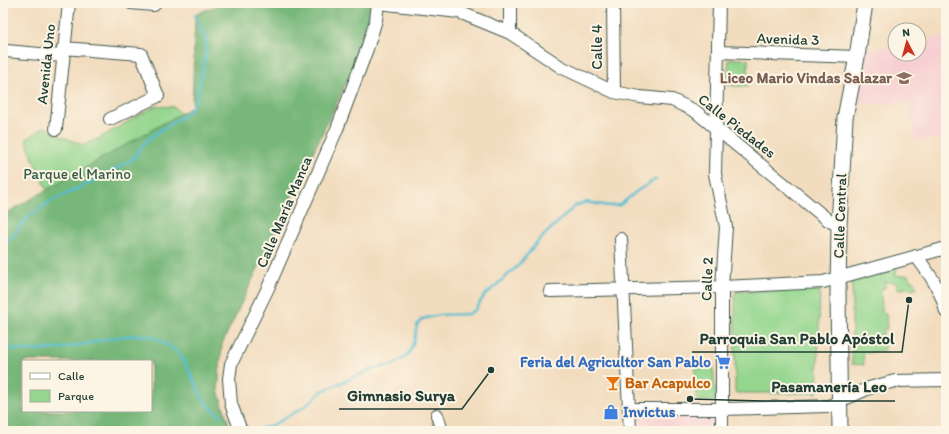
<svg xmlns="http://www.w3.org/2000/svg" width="949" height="434" font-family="Itim,sans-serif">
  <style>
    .built { fill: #f7cfd2 }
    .green { fill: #94d68e; stroke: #5a8a61 }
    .forest { fill: #77b779; stroke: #4b7a56; fill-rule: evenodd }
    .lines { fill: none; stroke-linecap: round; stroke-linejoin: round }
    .stream { stroke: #53bdd0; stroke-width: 2.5 }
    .minor-casing { stroke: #3f5549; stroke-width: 14 }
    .major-casing { stroke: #3f5549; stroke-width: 17 }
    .minor { stroke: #fff; stroke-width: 12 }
    .major { stroke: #fff; stroke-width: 15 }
    .labels { text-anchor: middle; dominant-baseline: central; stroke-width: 4; stroke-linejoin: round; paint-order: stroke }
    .street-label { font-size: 15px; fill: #1f3d34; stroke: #fcf5e5 }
    .education-label { font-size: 15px; font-weight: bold; fill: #785e54; stroke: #fcf5e5; text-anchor: end }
    .park-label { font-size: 15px; fill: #365c46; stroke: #fcf5e5 }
    .shop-label { font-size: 15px; font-weight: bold; fill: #366cbe; stroke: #fcf5e5; text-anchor: end }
    .food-label { font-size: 15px; font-weight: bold; fill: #c56008; stroke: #fcf5e5; text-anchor: start }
    .leader { fill: none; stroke: #1f3d34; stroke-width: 1.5 }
    .callout-dot { fill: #1f3d34; stroke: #fcf5e5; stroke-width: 1.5 }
    .callout-label { font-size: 16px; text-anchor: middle; font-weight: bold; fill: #1f3d34; stroke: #fcf5e5; stroke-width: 4; stroke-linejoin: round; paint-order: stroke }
  </style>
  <rect width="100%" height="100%" fill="#fcf5e5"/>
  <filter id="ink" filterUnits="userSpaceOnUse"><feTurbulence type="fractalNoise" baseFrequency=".025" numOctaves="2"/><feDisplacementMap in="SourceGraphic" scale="8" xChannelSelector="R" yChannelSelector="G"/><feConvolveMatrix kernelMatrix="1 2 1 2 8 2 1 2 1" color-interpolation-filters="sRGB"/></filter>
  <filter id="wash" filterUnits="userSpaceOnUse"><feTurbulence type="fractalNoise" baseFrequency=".012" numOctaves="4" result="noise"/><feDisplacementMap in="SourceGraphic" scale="16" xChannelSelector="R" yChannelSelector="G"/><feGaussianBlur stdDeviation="0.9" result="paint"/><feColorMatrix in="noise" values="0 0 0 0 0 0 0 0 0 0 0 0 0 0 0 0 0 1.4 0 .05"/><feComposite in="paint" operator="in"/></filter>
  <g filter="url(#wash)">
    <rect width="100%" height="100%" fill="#f2dcbe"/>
    <!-- built -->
    <path class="built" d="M946,36V138L915,141L910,103L858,104L867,49L895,46V54H919V42Z
      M635,414H714V431H636Z"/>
    <!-- green -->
    <path class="green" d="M729,59H748V87L727,85Z
      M156,106L174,107L187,120L53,192L47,189L35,164L26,140L34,133L44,127L58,135L84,145C109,135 131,118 156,106Z
      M896,265V276L908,275L911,281L913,280L917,288L897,289L896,282H885V288H881L882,312L886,313L887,329H883V335H878V344H884V350L863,354L864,365L852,364V279Z
      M820,288L817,393H735V292Z
      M713,366L716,398L714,401H697L695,369Z"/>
    <!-- forest -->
    <path class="forest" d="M222,3H369L376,20L222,344L218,390L231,431H3V215L192,107L195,15ZM23,361H151V411H23Z"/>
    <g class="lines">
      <!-- stream -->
      <path class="stream" d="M3,248L27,218L49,202L102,177L134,158L141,147L156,133L185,115L192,107L197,96L206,53V41L195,15
        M3,348C27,352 52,350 75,346C95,342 135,331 153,337C159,340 167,344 172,348C188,359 194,386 205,402C209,407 216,412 221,416
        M244,426L254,430L271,426L304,407L322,391L375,368L393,365L403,359L409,353L414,341L417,325L422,319L439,315L468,314L475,310L484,296L519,265L537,242L575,206L586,202L609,206L620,205L637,191L656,179"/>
    </g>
  </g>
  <g filter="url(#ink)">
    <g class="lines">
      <defs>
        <path id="minor" d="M131,3L154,5
          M378,3L459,12L510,33L561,67L614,92L640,97L672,100L695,111L828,220L839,226
          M613,3L614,92
          M719,3L715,174L726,227L722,287V431
          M510,33V3
          M63,48L141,54L158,96L110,119
          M6,51L62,56
          M718,52L857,57
          M56,129L69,3
          M621,239L630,431
          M916,256C929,273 942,291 946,312
          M550,291L722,287L823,282L946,248
          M629,409H722L829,406L869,388L895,381L946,380
          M437,415L442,431
          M241,431L231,404L229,379L231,364L268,288L337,129L367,49L376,20L378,3"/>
        <path id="major" d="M840,431L838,295L839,226L845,118L857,57L865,3"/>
      </defs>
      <!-- minor casing -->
      <use href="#minor" class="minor-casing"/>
      <!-- major casing -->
      <use href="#major" class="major-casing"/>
      <!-- minor -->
      <use href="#minor" class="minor"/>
      <!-- major -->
      <use href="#major" class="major"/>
    </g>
  </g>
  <!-- icons -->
  <defs>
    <symbol id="school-bare" viewBox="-9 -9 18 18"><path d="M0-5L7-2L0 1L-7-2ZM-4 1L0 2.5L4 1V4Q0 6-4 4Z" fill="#8d6e63" stroke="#fcf5e5" stroke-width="2.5" paint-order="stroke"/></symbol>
    <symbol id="supermarket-bare" viewBox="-9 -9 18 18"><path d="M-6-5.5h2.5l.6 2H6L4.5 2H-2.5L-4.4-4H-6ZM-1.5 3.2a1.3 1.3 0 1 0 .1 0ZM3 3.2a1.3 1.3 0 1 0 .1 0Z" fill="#3f7fe0" stroke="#fcf5e5" stroke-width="2.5" paint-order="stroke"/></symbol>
    <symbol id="bar-bare" viewBox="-9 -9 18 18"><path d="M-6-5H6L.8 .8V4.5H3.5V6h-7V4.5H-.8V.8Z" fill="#e8710a" stroke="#fcf5e5" stroke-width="2.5" paint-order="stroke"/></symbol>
    <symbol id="shop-bare" viewBox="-9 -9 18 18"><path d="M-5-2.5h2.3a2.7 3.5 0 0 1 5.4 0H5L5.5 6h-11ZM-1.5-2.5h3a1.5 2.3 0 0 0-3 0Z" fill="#3f7fe0" stroke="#fcf5e5" stroke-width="2.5" paint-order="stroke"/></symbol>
  </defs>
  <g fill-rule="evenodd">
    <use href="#school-bare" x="893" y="67" width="22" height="22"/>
    <use href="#supermarket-bare" x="712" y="351" width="22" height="22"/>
    <use href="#bar-bare" x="602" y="372" width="22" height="22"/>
    <use href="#shop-bare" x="600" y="401" width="22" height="22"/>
  </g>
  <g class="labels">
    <!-- street labels -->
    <g class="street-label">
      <text transform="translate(788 39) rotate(2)">Avenida 3</text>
      <text transform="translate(597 47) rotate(-90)">Calle 4</text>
      <text transform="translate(46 64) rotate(-84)">Avenida Uno</text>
      <text transform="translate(737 126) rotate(38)">Calle Piedades</text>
      <text transform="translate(284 212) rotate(-67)">Calle María Manca</text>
      <text transform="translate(840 216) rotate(-88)">Calle Central</text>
      <text transform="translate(707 279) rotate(-88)">Calle 2</text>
    </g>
    <!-- education labels -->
    <g class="education-label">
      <text x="892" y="78">Liceo Mario Vindas Salazar</text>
    </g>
    <!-- park labels -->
    <g class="park-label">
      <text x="77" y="174">Parque el Marino</text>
    </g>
    <!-- shop labels -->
    <g class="shop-label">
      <text x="711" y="362">Feria del Agricultor San Pablo</text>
      <text x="623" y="412" text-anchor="start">Invictus</text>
    </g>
    <!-- food labels -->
    <g class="food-label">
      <text x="625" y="383">Bar Acapulco</text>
    </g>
  </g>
  <!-- callouts -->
  <path class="leader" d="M909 300L902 352H692M690 399L763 401H895M491 370L462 409H339"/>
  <g class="callout-dot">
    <circle cx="909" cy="300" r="4"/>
    <circle cx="690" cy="399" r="4"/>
    <circle cx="491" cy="370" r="4"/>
  </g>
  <g class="callout-label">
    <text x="797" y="344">Parroquia San Pablo Apóstol</text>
    <text x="829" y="392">Pasamanería Leo</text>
    <text x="401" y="401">Gimnasio Surya</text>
  </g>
  <!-- margin -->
  <rect width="949" height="434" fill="none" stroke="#fcf5e5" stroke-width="16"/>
  <!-- legend -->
  <rect x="22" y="360" width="130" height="52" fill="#fcf5e5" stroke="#a4ab9e"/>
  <rect x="30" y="373" width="20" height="6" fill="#ffffff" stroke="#a4ab9e"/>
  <text x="58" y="380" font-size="12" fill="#1f3d34">Calle</text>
  <rect x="30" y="390" width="20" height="12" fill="#94d68e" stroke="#a4ab9e"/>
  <text x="58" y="400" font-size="12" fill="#1f3d34">Parque</text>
  <!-- north arrow -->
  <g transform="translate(907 42) rotate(354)"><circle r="19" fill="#fcf5e5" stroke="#a4ab9e"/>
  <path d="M0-3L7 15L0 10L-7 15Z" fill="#c8321e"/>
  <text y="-6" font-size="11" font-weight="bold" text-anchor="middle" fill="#1f3d34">N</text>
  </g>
</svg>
